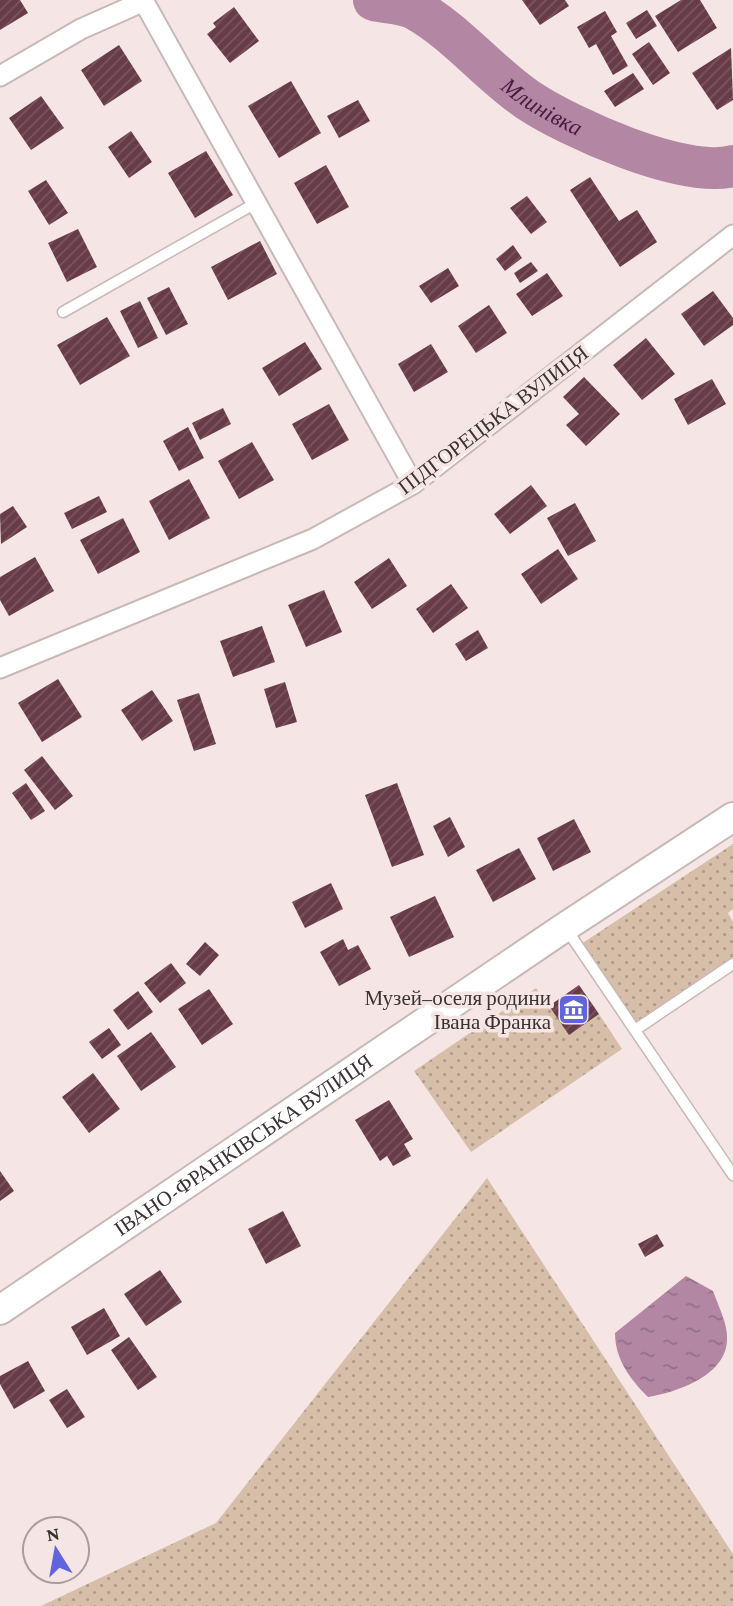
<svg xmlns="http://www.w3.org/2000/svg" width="733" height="1606" font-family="'Crimson Pro',serif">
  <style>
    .grass { fill: url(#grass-dots) }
    .water { fill: url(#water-ripples) }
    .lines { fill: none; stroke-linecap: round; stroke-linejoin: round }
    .river { stroke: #b387a4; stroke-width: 42 }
    .building { fill: url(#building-hatch) }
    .service-casing { stroke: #c8b9b8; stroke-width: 13 }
    .minor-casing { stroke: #c8b9b8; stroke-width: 23 }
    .secondary-casing { stroke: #c8b9b8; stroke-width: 32 }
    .service { stroke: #fff; stroke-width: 10 }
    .minor { stroke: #fff; stroke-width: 19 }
    .secondary { stroke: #fff; stroke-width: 28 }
    .labels { text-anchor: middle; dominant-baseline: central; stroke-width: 7; stroke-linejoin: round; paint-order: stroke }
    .street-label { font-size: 21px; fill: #393333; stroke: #f5e5e4 }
    .poi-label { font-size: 21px; fill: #393333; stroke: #f5e5e4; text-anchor: end }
    .water-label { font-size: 23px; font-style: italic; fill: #4e1840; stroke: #f5e5e4 }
  </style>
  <defs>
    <pattern id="grass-dots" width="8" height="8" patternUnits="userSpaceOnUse" patternTransform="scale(1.75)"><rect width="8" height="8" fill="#d7bea9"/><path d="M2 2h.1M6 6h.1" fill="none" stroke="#af9b8a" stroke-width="1.8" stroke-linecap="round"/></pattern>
    <pattern id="water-ripples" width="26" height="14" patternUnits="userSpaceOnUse" patternTransform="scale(1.75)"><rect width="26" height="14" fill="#b387a4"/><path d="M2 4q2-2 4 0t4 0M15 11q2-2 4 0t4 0" fill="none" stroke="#936f86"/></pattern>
    <pattern id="building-hatch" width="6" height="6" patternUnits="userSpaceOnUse" patternTransform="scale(1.75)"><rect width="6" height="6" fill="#683b49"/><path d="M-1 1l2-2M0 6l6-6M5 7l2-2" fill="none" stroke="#7a5661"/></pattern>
  </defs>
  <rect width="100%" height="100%" fill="#f5e5e4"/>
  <!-- grass -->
  <path class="grass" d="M733,844V909L728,913L733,922V964L635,1030L578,946Z
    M536,988L569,1034L599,1014L622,1049L471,1152L414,1071Z
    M487,1178L733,1554V1606H41L216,1523Z"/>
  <!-- water -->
  <path class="water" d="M686,1276L713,1291C718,1305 728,1325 727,1339C727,1375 678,1392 648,1397C630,1379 615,1359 615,1333Z"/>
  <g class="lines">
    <!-- river -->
    <path class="river" id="s1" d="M374,0C387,3 404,3 415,9C458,33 488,73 528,100C570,128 684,179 733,166"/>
  </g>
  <!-- building -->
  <path class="building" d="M0,0H20L28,13L0,30Z
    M522,0H565L569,6L540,25Z
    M681,0H700L717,28L678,52L655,16Z
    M234,7L259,41L230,63L207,34L216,27L213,23Z
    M647,10L657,26L636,39L626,23Z
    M605,11L617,32L611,36L628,66L613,75L596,44L589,48L577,27Z
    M649,42L670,73L653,85L632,54Z
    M119,45L142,81L104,106L81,70Z
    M731,48L733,100L717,110L692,73Z
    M633,73L644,89L615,107L604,91Z
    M291,81L321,133L279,158L248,106Z
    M41,96L64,128L31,150L9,118Z
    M358,100L370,121L339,138L327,116Z
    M131,131L152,162L129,178L108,147Z
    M206,151L233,195L195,218L168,173Z
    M326,165L349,207L317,224L294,183Z
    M590,177L619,221L637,210L657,242L620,267L570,190Z
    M46,180L68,213L49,225L28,191Z
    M527,196L547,222L531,234L510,208Z
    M78,229L97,267L67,282L48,243Z
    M260,241L277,274L228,300L211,267Z
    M513,245L522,258L505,271L496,259Z
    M531,262L538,271L520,283L514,273Z
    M448,268L459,286L431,303L419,286Z
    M547,273L563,296L532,316L516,294Z
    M169,287L188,324L166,335L147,298Z
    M713,291L733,318V325L704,346L681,314Z
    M140,301L158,338L138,348L120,311Z
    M489,305L507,333L476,353L458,326Z
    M107,317L130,356L80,385L57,345Z
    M646,338L675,374L642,400L613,365Z
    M305,342L322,369L279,396L262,368Z
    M431,344L448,372L414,392L398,364Z
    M584,377L620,414L586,446L566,425L579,414L563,397Z
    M712,379L726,404L688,425L674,399Z
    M329,404L349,440L312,460L292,424Z
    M223,408L231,424L200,440L192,423Z
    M188,427L204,458L179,471L163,441Z
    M252,442L274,480L239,499L218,461Z
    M189,479L210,518L169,540L149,501Z
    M531,485L547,506L510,534L494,514Z
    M99,496L107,512L72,529L64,513Z
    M575,503L596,541L568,556L547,518Z
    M13,506L27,527L1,544L0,514Z
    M123,518L140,552L98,574L80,540Z
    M558,549L578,579L541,604L521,574Z
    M35,557L54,591L9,616L0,600V577Z
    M389,558L407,586L372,609L354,582Z
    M451,584L468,608L433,633L416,609Z
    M324,590L342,632L306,647L288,605Z
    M262,626L275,662L233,677L220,641Z
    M478,630L488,648L466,661L455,644Z
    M58,679L82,717L42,742L18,703Z
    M285,682L297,722L276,728L264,689Z
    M152,690L173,721L142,741L121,710Z
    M199,693L216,744L194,751L177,700Z
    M42,756L73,796L55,810L24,770Z
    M26,783L45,811L31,820L12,793Z
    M397,783L424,855L392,867L365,795Z
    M450,817L465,847L448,857L433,826Z
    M574,819L591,852L553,871L537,838Z
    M519,848L536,879L493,902L476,870Z
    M331,883L343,909L305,928L292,902Z
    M435,896L454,937L409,957L390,917Z
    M343,939L348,950L358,945L371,969L339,986L320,952Z
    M205,942L219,955L200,976L186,964Z
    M171,963L186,983L160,1003L144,983Z
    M579,985L599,1014L569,1035L549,1006Z
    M209,989L233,1024L202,1045L178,1009Z
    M138,991L153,1012L128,1030L113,1010Z
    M109,1028L121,1045L102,1059L89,1042Z
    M151,1032L176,1067L141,1091L117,1056Z
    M93,1073L120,1109L89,1133L62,1097Z
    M389,1100L413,1139L404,1144L411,1156L393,1166L387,1156L380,1161L355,1120Z
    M0,1171L14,1191L0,1201Z
    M283,1211L301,1246L266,1264L248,1229Z
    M657,1234L664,1246L645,1257L638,1244Z
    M160,1270L182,1302L146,1326L124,1294Z
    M104,1308L120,1336L87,1355L71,1327Z
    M129,1337L157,1377L138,1390L111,1350Z
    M28,1361L45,1391L14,1409L0,1384V1376Z
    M67,1389L85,1417L67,1428L49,1400Z"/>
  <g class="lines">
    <defs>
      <path id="service" d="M63,312L256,203
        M565,927L733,1175
        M635,1030L733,964"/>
      <path id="minor" d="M143,0L413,484
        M0,76L81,29L144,1
        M0,668L313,539L413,484L733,235"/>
      <g id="secondary">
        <path id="s2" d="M0,1310L565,927L733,817"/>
      </g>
    </defs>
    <!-- service casing -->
    <use href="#service" class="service-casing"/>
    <!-- minor casing -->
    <use href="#minor" class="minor-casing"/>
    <!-- secondary casing -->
    <use href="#secondary" class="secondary-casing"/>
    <!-- service -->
    <use href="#service" class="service"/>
    <!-- minor -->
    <use href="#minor" class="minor"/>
    <!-- secondary -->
    <use href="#secondary" class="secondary"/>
  </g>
  <!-- icons -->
  <defs>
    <symbol id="museum-square" viewBox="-11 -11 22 22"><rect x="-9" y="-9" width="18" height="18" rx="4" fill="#6165dd" stroke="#f5e5e4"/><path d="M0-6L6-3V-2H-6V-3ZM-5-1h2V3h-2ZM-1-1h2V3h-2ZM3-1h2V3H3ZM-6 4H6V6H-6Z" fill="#fff"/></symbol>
  </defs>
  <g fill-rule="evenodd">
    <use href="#museum-square" x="556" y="992" width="35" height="35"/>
  </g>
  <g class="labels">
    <!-- street labels -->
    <g class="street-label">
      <text transform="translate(493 420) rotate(-37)">ПІДГОРЕЦЬКА ВУЛИЦЯ</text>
      <text stroke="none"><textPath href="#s2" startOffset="294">ІВАНО-ФРАНКІВСЬКА ВУЛИЦЯ</textPath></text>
    </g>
    <!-- poi labels -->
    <g class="poi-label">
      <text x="551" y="998">Музей–оселя родини<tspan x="551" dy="24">Івана Франка</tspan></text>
    </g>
    <!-- water labels -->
    <g class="water-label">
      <text stroke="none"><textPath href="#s1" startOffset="203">Млинівка</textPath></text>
    </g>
  </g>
  <!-- north arrow -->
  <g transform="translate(56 1550) rotate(349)"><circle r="33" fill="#f5e5e4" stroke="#aa9e9d" stroke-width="2"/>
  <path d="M0-5L12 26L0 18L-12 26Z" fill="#6165dd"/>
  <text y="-10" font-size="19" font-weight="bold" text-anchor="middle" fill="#393333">N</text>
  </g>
</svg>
